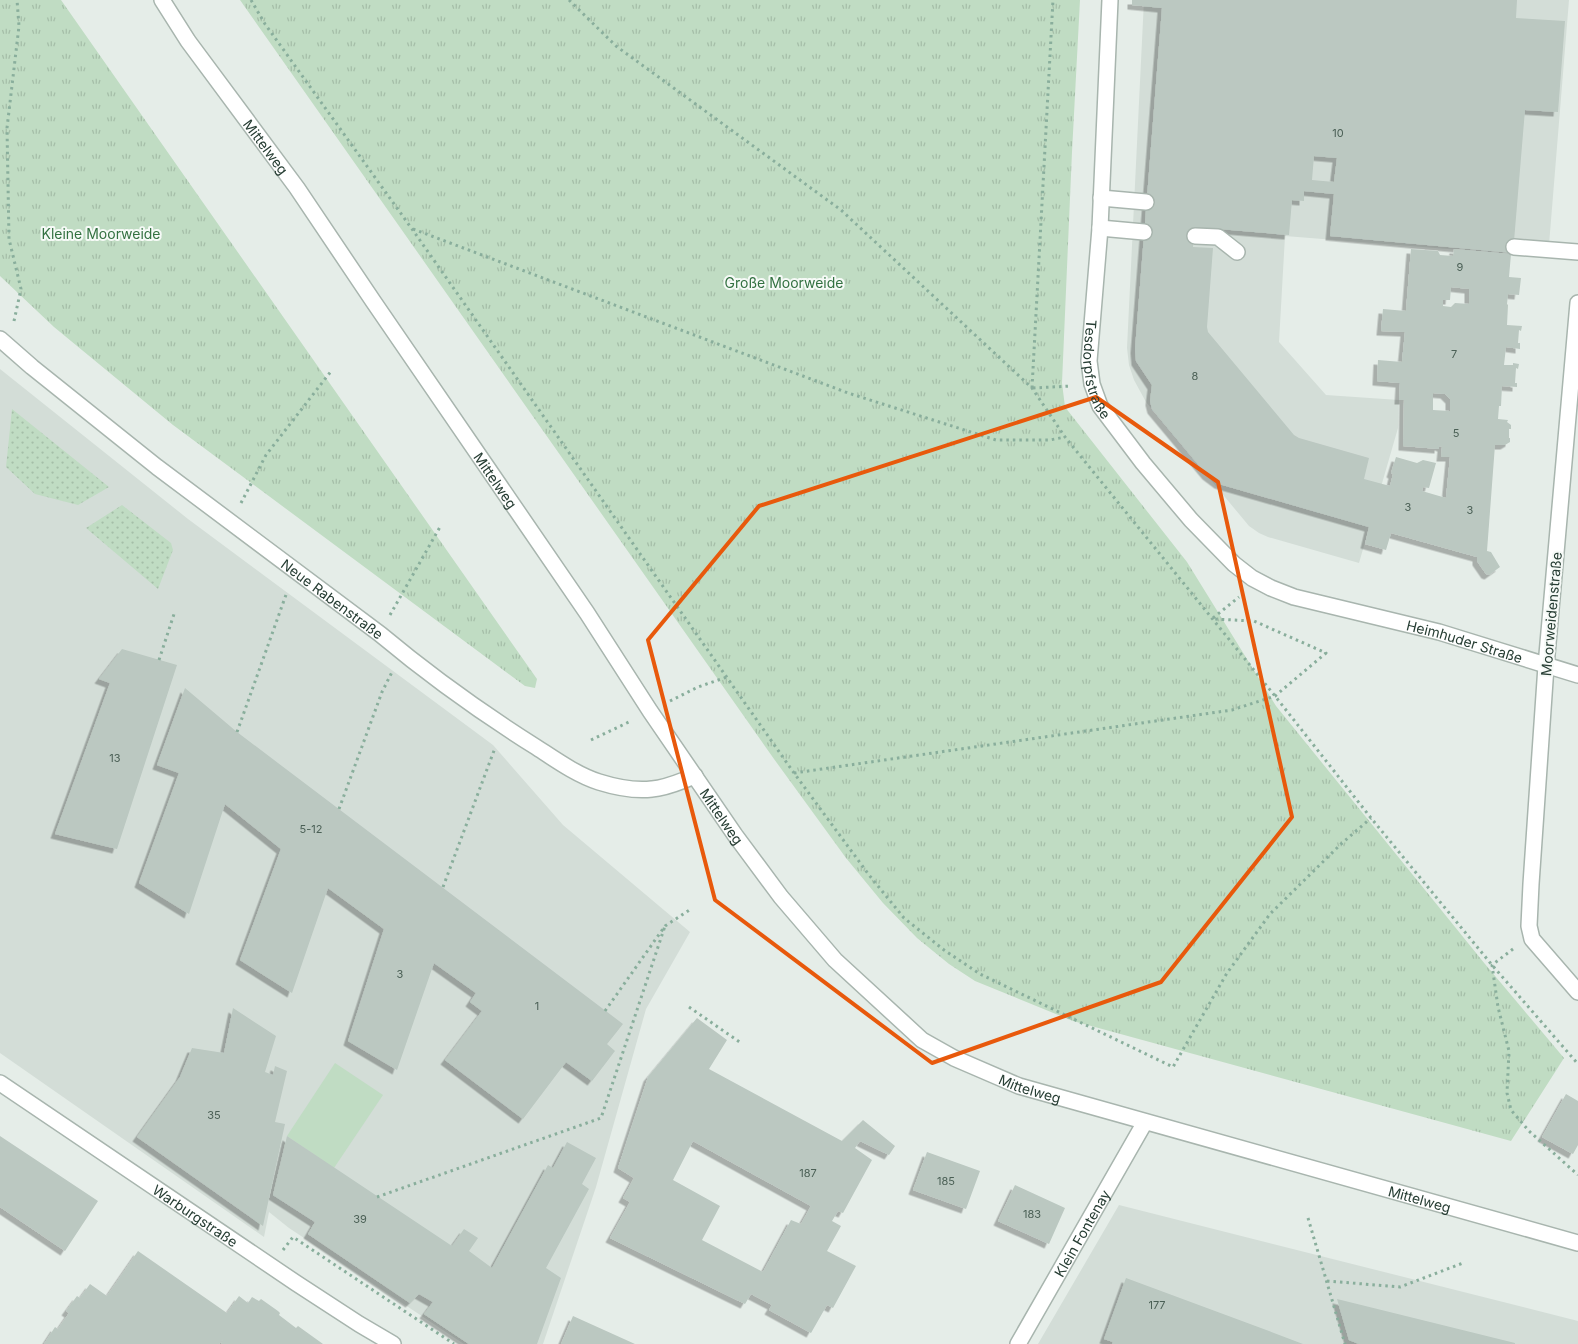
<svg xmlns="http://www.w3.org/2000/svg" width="1578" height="1344" font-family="Inter,sans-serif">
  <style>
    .built { fill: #d3ddd7 }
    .grass { fill: url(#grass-dots) }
    .park { fill: url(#park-tufts) }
    .pitch { fill: #c0dcc3 }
    .building { fill: #bbc8c1; fill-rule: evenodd; filter: url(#shadow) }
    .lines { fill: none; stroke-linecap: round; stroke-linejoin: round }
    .service-casing { stroke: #a8b5ae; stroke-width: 18 }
    .minor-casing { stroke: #a8b5ae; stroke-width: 18 }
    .tertiary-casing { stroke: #a8b5ae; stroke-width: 18 }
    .path { stroke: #89ae9c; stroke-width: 3; stroke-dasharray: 2.5 4; stroke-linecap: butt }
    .service { stroke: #fff; stroke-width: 15 }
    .minor { stroke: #fff; stroke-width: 15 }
    .tertiary { stroke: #fff; stroke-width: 15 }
    .marked { fill: none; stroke: #e8590c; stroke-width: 4; stroke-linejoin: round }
    .labels { text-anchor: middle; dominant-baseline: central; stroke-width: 4; stroke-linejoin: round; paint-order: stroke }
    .number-label { font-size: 11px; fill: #4b6056 }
    .street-label { font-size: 14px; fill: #263d33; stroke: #f6faf7 }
    .park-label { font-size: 14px; fill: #337141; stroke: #f6faf7 }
  </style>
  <defs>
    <pattern id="grass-dots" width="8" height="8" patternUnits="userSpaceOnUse" patternTransform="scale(1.25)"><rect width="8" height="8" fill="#c0dcc3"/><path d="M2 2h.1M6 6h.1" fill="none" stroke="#a5bea8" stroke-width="1.8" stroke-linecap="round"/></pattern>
    <pattern id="park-tufts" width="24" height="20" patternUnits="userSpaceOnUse" patternTransform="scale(1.25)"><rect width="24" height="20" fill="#c0dcc3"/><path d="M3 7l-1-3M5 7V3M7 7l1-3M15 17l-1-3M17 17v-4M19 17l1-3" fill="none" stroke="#a5bea8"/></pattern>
    <filter id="shadow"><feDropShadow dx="-4.5" dy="4.5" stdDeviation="0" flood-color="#0004"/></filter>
  </defs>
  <rect width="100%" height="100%" fill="#e5ede8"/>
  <!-- built -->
  <path class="built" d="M1144,0H1569L1548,257L1285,236L1279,342L1326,395L1399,400L1398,428L1359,563L1268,537L1259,533L1249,526L1146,402L1134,380L1129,365L1127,348Z
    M0,369L188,519L493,745L563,825L690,932L646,1009L596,1187L543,1344H464L289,1228L269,1212L264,1237L0,1053Z
    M1119,1205L1578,1321V1344H1038Z"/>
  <!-- grass -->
  <path class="grass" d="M12,409L109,487L78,505L35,494L6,467Z
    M122,505L171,543L173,550L158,589L86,528Z"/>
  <!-- park -->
  <path class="park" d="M0,0H61L537,679L535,688L525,686L173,425L54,327L0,276Z
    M240,0H1080L1072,152L1062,383L1065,407L1187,562L1276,706L1485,964L1564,1058L1511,1141L1073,1021L975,981L949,964L917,938L883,903L846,858L774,759Z"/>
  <!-- pitch -->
  <path class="pitch" d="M335,1063L383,1095L334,1168L287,1136Z"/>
  <!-- building -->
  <path class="building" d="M1132,0H1517L1516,18L1565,21L1558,112L1525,110L1513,253L1330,236L1334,194L1304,191V201L1292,200L1289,235L1195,227L1193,247L1213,248L1207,327L1208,332L1294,435L1299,438L1369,458L1364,479L1390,486L1393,474L1391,473L1396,457L1417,463L1423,460L1436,463L1429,488L1423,487L1422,491L1446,498L1450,457H1441L1442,447L1439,446V449L1403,446L1404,400H1399L1400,383L1377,381L1378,360L1402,362L1405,332L1381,331L1383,309L1406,311L1411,249L1438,251L1440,255L1453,256L1454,249L1511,254L1509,277L1521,278L1519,295L1508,294L1507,304L1508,305L1507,325L1522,326L1521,331L1519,330L1518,343H1520V349L1506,347L1504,365H1513V363L1519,364L1518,369L1516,368L1515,383H1517V387L1502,386L1501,406H1499L1498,419L1508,420L1507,422L1511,425V429H1509V438H1510V442L1505,445H1495L1487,551L1491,552L1500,567L1489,575L1486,574L1477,561V557L1391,533L1386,550L1365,544L1369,527L1219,484L1207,475L1152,409L1150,401L1152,385L1136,361L1135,349L1162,8L1132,5ZM1314,156L1337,158L1334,182L1312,180ZM1451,287L1469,289V304L1455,303L1451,307L1443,306V300H1450ZM1433,393L1445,394L1450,399V411L1433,410Z
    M122,649L177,665L117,849L55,834L110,683L99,679Z
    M185,688L237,732L623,1024L607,1044L615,1051L592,1081L566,1062L523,1119L445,1060L482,1011L470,1002L476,993L434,963L397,1070L348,1041L384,929L328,888L292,993L240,960L281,849L225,804L189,914L139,883L179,773L157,765Z
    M233,1008L276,1036L265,1072L273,1075L275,1066L287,1071L275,1122L285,1124L263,1226L137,1137L180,1077L192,1048L224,1053Z
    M697,1018L727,1040L709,1069L842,1141L863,1120L895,1146L889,1155L860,1141L855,1148L872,1160L843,1213L838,1211L832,1221L841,1226L827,1251L856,1266L833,1308L827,1305L811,1333L769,1310L772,1305L751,1294L745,1304L610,1238L630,1202L623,1198L634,1178L618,1168L648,1077ZM693,1141L811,1206L801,1224L791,1220L763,1272L702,1240L720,1206L673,1180Z
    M1566,1094L1578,1101V1145L1573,1154L1542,1137Z
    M0,1136L98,1201L65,1251L0,1207Z
    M287,1136L452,1246L464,1229L478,1238L469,1251L492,1268L548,1165L553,1168L567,1142L596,1158L582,1184L589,1189L546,1268L561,1278L537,1344H469L424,1314L433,1302L419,1294L410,1303L308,1234L315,1222L273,1195Z
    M927,1152L980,1171L966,1209L913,1190Z
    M1015,1185L1065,1208L1049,1244L998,1221Z
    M138,1251L227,1313L239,1296L248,1303L252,1297L259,1301L261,1299L278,1311L280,1313L279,1315L296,1328L298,1326L323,1344H221L223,1339L219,1344H44L55,1327L58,1329L69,1313L66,1311L77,1296L80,1298L90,1284L107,1296Z
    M1126,1278L1269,1331L1303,1344H1112L1113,1342L1104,1339Z
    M1337,1299L1515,1343V1344H1359L1349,1340Z
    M573,1316L635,1344H561Z"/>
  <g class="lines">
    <defs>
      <path id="service" d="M1101,198L1146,202
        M1100,228L1144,232
        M1195,236L1218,237L1237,252
        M1514,247L1578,252"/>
      <g id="minor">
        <path id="s1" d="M1110,0L1100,228L1089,361L1092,384L1100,406L1143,463L1191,520L1234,564L1252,578L1271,588L1294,597L1439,632L1578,675"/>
        <path d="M1578,303L1546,666L1531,884L1529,926L1532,939L1578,992"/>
        <path id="s2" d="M0,339L32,367L157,467L380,634C429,675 482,713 536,747C556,760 577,775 599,782C615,787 635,791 652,789C667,788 681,781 695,776"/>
        <path id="s3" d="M0,1083L296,1283L359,1324L393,1344"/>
        <path id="s4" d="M1018,1344L1145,1122"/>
      </g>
      <g id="tertiary">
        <path id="s5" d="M162,0L188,41L297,188L373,301L587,613L650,711L735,835L781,897L835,960L922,1040L954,1058L1019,1086L1578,1243"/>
      </g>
    </defs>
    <!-- service casing -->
    <use href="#service" class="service-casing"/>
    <!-- minor casing -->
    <use href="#minor" class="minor-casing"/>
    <!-- tertiary casing -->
    <use href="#tertiary" class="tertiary-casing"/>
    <!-- path -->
    <path class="path" d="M251,0L265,24L412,229L794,773L869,875L904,918L944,950L980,974L1173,1067L1227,973L1270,914L1341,844L1371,818
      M569,0L616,46L841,210L1032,388L1065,437L1275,696L1371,818L1492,965L1578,1064
      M413,229L848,393L996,440H1050L1065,437
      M14,321L21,289L9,239L7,128L19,26L17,0
      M1032,388L1053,0
      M1033,388L1071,386
      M241,503L266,455L332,370
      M390,615L440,527
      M1213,618L1239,597
      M159,660L175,611
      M670,701L698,687L727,677
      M237,732L287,592
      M591,740L631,721
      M794,773L1232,710L1275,696L1326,653L1254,621L1213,619
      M339,809L382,692L392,672
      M443,887L495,748
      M1513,949L1492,965L1498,1007L1509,1051L1507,1093L1511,1110L1529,1131L1578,1175
      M689,1007L741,1043
      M605,1011L665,926L691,909
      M377,1197L601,1118L665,926
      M1308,1218L1345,1344
      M283,1250L293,1237L454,1344
      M1327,1281L1400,1287L1463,1263"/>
    <!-- service -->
    <use href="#service" class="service"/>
    <!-- minor -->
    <use href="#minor" class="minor"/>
    <!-- tertiary -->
    <use href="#tertiary" class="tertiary"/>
  </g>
  <!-- marked area -->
  <path class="marked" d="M1096,397L1218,482L1292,817L1161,982L932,1063L715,900L648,640L759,506Z"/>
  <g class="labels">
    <!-- number labels -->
    <g class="number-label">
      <text x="1338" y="133">10</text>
      <text x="1460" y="267">9</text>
      <text x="1454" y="354">7</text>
      <text x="1195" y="376">8</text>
      <text x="1456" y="433">5</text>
      <text x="1408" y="507">3</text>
      <text x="1470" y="510">3</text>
      <text x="115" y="758">13</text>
      <text x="311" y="829">5-12</text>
      <text x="400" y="974">3</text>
      <text x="537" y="1006">1</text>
      <text x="214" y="1115">35</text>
      <text x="808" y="1173">187</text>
      <text x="946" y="1181">185</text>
      <text x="1032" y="1214">183</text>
      <text x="360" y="1219">39</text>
      <text x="1157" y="1305">177</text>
    </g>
    <!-- street labels -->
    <g class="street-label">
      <text stroke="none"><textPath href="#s5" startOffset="180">Mittelweg</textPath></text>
      <text stroke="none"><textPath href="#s1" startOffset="371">Tesdorpfstraße</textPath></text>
      <text stroke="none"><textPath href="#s5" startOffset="585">Mittelweg</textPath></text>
      <text stroke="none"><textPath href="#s2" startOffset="422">Neue Rabenstraße</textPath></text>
      <text transform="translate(1551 614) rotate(-85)">Moorweidenstraße</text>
      <text stroke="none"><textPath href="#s1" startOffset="861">Heimhuder Straße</textPath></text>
      <text stroke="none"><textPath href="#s5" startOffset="990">Mittelweg</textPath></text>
      <text stroke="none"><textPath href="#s5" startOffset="1410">Mittelweg</textPath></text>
      <text stroke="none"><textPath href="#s5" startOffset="1815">Mittelweg</textPath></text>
      <text stroke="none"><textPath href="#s3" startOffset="236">Warburgstraße</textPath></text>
      <text stroke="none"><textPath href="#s4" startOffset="128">Klein Fontenay</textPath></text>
    </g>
    <!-- park labels -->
    <g class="park-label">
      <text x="101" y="233">Kleine Moorweide</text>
      <text x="784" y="282">Große Moorweide</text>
    </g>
  </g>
</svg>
